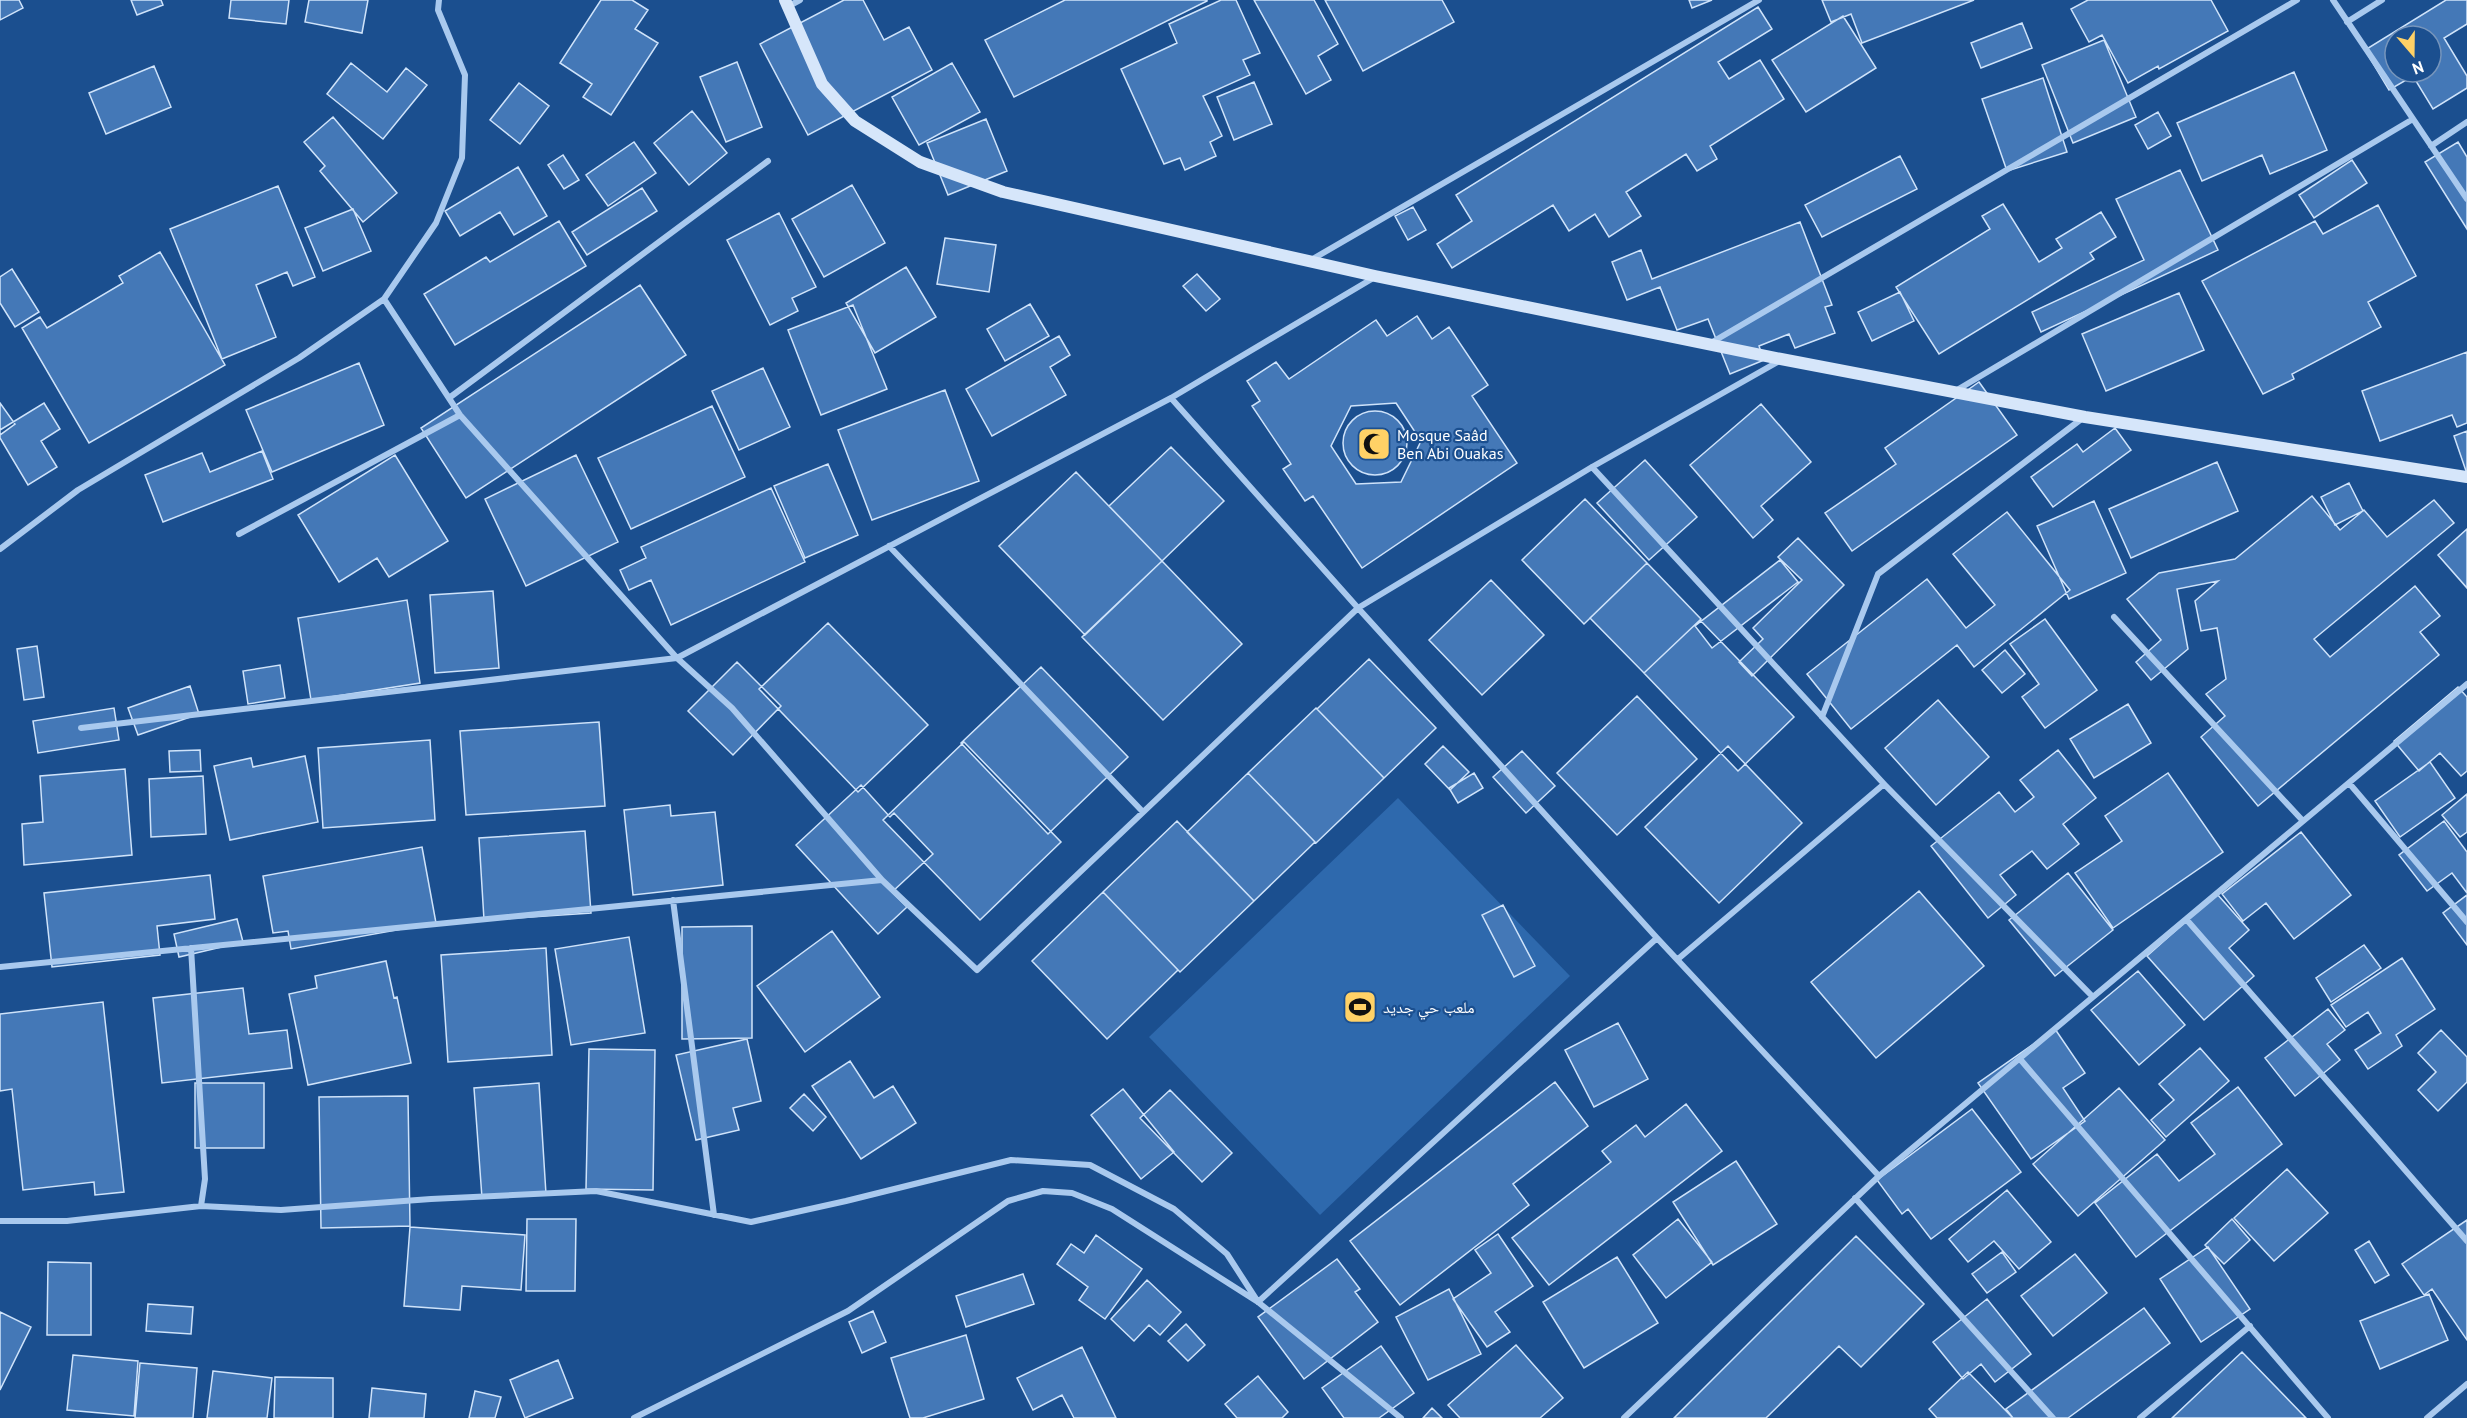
<svg xmlns="http://www.w3.org/2000/svg" width="2467" height="1418" font-family="'PT Sans','Noto Naskh Arabic',sans-serif">
  <style>
    .green { fill: #2e69ad }
    .building { fill: #4478b7; stroke: #cfe3fa; stroke-width: 1.5; fill-rule: evenodd }
    .lines { fill: none; stroke-linecap: round; stroke-linejoin: round }
    .street { stroke: #a9c9ee; stroke-width: 6 }
    .secondary { stroke: #d6e6fa; stroke-width: 12 }
    .labels { text-anchor: middle; dominant-baseline: central; stroke-width: 4.5; stroke-linejoin: round; paint-order: stroke }
    .poi-label { font-size: 16px; fill: #fff; stroke: #1b4f8f; text-anchor: start }
  </style>
  <rect width="100%" height="100%" fill="#1b4f8f"/>
  <!-- green -->
  <path class="green" d="M1398,798L1570,976L1320,1215L1149,1037Z"/>
  <!-- building -->
  <path class="building" d="M0,0H19L23,8L0,20Z
    M131,0H161L163,5L137,15Z
    M231,0H289L286,24L229,18Z
    M309,0H368L362,33L305,22Z
    M601,0H632L648,10L635,29L658,43L611,115L583,97L592,84L560,63Z
    M844,0H863L884,40L909,27L932,70L808,135L760,44Z
    M1065,0H1207V1L1014,97L985,40Z
    M1221,0H1236L1260,53L1243,60L1250,75L1203,96L1222,136L1210,142L1216,156L1185,170L1180,158L1164,164L1121,69L1177,43L1169,24Z
    M1254,0H1314L1338,44L1318,56L1331,80L1306,94Z
    M1325,0H1442L1454,22L1363,71Z
    M1689,0H1712L1692,8Z
    M1822,0H1974L1862,43L1851,14L1831,22Z
    M2088,0H2211L2228,31L2159,69L2158,66L2128,83L2102,35L2089,42L2071,9Z
    M2446,0H2467V24L2444,38L2467,76V88L2433,109L2413,76L2389,90L2365,50ZM2395,36H2431V72H2395Z
    M1758,7L1772,29L1718,62L1729,79L1760,60L1784,99L1710,146L1717,159L1697,171L1686,154L1626,192L1641,216L1609,237L1595,214L1569,231L1553,205L1452,268L1437,244L1472,221L1456,195Z
    M1843,16L1876,68L1806,112L1772,60Z
    M2022,23L2032,48L1981,68L1971,43Z
    M2104,40L2136,117L2073,143L2042,65Z
    M737,62L762,127L726,142L700,77Z
    M351,63L387,92L406,68L427,85L383,139L327,94Z
    M952,63L980,112L919,145L892,97Z
    M154,66L171,107L106,134L89,93Z
    M2294,72L2327,150L2270,174L2262,155L2202,181L2177,123Z
    M2043,78L2067,152L2007,171L1982,99Z
    M1254,82L1272,124L1234,140L1217,97Z
    M519,83L549,106L520,144L490,120Z
    M692,111L727,153L689,185L654,143Z
    M2158,112L2171,136L2148,149L2135,125Z
    M333,117L397,193L363,222L320,171L325,166L304,142Z
    M986,119L1007,171L948,195L927,143Z
    M634,142L656,173L608,206L586,175Z
    M2458,142L2467,157V229L2425,162Z
    M563,155L579,180L564,189L548,165Z
    M1900,156L1917,189L1822,237L1805,205Z
    M2352,160L2367,183L2314,218L2299,195Z
    M518,167L547,216L514,235L500,212L460,236L445,211Z
    M2180,170L2218,250L2041,332L2032,312L2144,260L2116,199Z
    M852,185L885,243L824,277L792,219Z
    M278,186L315,277L293,286L287,272L256,285L276,337L222,359L170,229Z
    M642,188L657,211L587,255L572,232Z
    M2003,204L2039,262L2062,248L2056,239L2101,212L2116,237L2090,253L2094,259L1939,354L1896,287L1990,229L1982,216Z
    M2378,205L2416,276L2368,302L2381,327L2292,374L2294,379L2263,394L2202,281L2315,221L2323,234Z
    M1413,207L1426,230L1408,240L1395,216Z
    M353,209L371,251L323,271L305,228Z
    M779,213L816,287L792,298L798,311L770,325L727,240Z
    M559,221L586,266L455,345L424,294L486,257L490,262Z
    M1800,222L1832,305L1825,307L1835,333L1795,348L1789,334L1759,346L1764,360L1730,374L1708,319L1677,330L1660,287L1627,300L1612,262L1641,250L1652,279Z
    M945,238L996,245L989,292L937,284Z
    M160,252L225,365L89,443L22,328L40,317L47,328L123,283L119,276Z
    M906,267L936,317L875,353L846,303Z
    M12,269L39,312L15,327L0,303V277Z
    M1197,274L1220,299L1206,311L1183,286Z
    M640,285L686,355L466,498L421,428Z
    M1900,292L1914,321L1872,341L1858,312Z
    M2179,293L2204,350L2106,391L2082,334Z
    M1030,304L1049,336L1005,361L987,329Z
    M853,305L887,389L821,415L788,330Z
    M1417,316L1432,339L1449,327L1488,385L1472,396L1517,463L1362,568L1313,496L1305,501L1283,469L1291,464L1252,406L1260,401L1247,381L1276,362L1289,379L1376,320L1387,336Z
    M1059,336L1070,355L1050,367L1066,395L992,436L966,389Z
    M2467,352V423L2457,427L2452,415L2380,441L2362,391Z
    M359,363L384,425L272,472L246,410Z
    M763,368L790,427L739,450L712,391Z
    M1979,382L2017,435L1852,551L1825,513L1896,464L1885,448Z
    M945,390L979,481L872,520L838,430Z
    M0,403L15,424L0,435Z
    M44,403L60,429L41,441L57,467L28,485L0,438V430Z
    M1396,403L1421,441L1401,482L1356,484L1331,446L1351,406Z
    M1761,404L1811,462L1761,506L1773,520L1753,538L1690,465Z
    M712,406L745,477L631,529L598,458Z
    M1343 443a32 32 0 1 1 64 0a32 32 0 1 1-64 0Z
    M2115,428L2131,450L2053,507L2031,477L2077,444L2083,452Z
    M2467,431V471H2466L2454,436Z
    M1171,447L1224,501L1162,561L1109,506Z
    M262,451L273,479L163,522L145,475L202,453L210,472Z
    M395,455L448,541L389,577L377,558L339,582L298,515Z
    M576,455L618,542L526,586L485,499Z
    M1645,460L1697,517L1649,560L1597,503Z
    M2217,462L2238,511L2131,558L2109,509Z
    M828,464L858,535L805,558L774,486Z
    M1076,472L1162,561L1085,635L999,546Z
    M2349,483L2363,511L2335,525L2321,497Z
    M771,488L805,562L671,625L651,580L629,590L620,570L646,558L641,547Z
    M2312,496L2340,530L2364,510L2387,537L2434,500L2454,523L2314,639L2330,657L2415,586L2440,616L2420,632L2439,655L2258,806L2201,737L2225,716L2206,694L2226,679L2217,628L2201,631L2195,601L2218,581L2177,589L2188,649L2151,680L2136,662L2161,640L2127,599L2159,573L2235,559Z
    M1585,499L1647,563L1584,624L1522,560Z
    M2094,501L2126,573L2069,599L2037,526Z
    M2007,512L2070,590L1974,667L1957,645L1851,729L1807,674L1927,579L1966,628L1995,605L1953,554Z
    M2467,529V588L2438,555Z
    M1798,538L1844,585L1752,676L1739,662L1763,639L1753,628L1802,580L1778,557Z
    M1780,560L1798,582L1712,648L1695,626Z
    M1162,561L1242,644L1163,720L1082,637Z
    M1647,563L1701,619L1644,673L1590,618Z
    M1491,580L1544,635L1482,695L1429,640Z
    M493,591L499,668L435,673L430,595Z
    M407,600L420,683L311,700L298,618Z
    M2045,619L2097,690L2045,728L2022,697L2039,684L2010,644Z
    M1700,620L1794,717L1738,771L1644,673Z
    M828,623L928,725L858,792L759,689Z
    M37,646L44,697L24,700L17,649Z
    M2005,650L2025,674L2002,693L1982,670Z
    M1369,659L1436,728L1384,778L1317,709Z
    M737,662L781,706L733,755L688,711Z
    M280,665L285,698L248,704L243,671Z
    M1041,667L1128,757L1048,834L961,743Z
    M190,686L199,714L138,735L128,708Z
    M2458,687L2467,697V771L2461,776L2440,753L2419,771L2394,741Z
    M1637,696L1697,759L1617,835L1557,773Z
    M1938,700L1989,757L1936,805L1885,748Z
    M2128,704L2151,743L2094,778L2070,739Z
    M114,708L119,740L38,753L33,721Z
    M1316,708L1384,778L1316,843L1248,773Z
    M599,722L605,806L466,815L460,731Z
    M430,740L435,820L323,828L318,748Z
    M964,742L1061,842L980,920L883,820Z
    M1443,746L1469,772L1450,790L1425,764Z
    M1728,746L1802,823L1719,903L1645,827Z
    M200,750L201,771L170,772L169,751Z
    M2058,750L2096,798L2063,824L2079,844L2047,869L2032,851L2000,875L2016,895L1988,918L1931,846L1999,792L2015,812L2034,797L2020,780Z
    M1522,751L1555,786L1526,813L1493,777Z
    M305,756L318,822L230,840L214,766L251,758L253,767Z
    M2430,762L2455,798L2400,837L2375,801Z
    M125,769L132,855L24,865L22,824L43,822L40,776Z
    M1248,773L1315,842L1254,901L1187,832Z
    M1474,773L1483,788L1458,803L1449,788Z
    M2168,773L2223,852L2113,928L2075,873L2122,841L2105,816Z
    M203,776L206,834L151,837L149,779Z
    M861,785L890,817L894,813L933,854L892,892L907,907L878,934L796,845Z
    M2467,794V832L2460,837L2442,815Z
    M670,805L671,816L715,812L723,885L633,895L624,810Z
    M1177,821L1254,901L1180,972L1103,892Z
    M2444,821L2467,852V893L2452,873L2427,891L2399,855Z
    M585,831L591,913L484,920L479,838Z
    M2301,832L2351,895L2294,939L2266,903L2243,921L2222,894Z
    M422,847L436,923L291,949L288,931L273,933L263,876Z
    M2068,873L2113,930L2055,976L2009,920Z
    M210,875L215,919L157,926L160,955L52,967L44,893Z
    M1919,891L1984,966L1876,1058L1811,982Z
    M1103,892L1178,970L1107,1039L1032,961Z
    M2217,894L2249,930L2229,948L2254,976L2204,1020L2147,956Z
    M2467,895V945L2443,913Z
    M1503,905L1535,966L1514,977L1482,915Z
    M237,919L243,942L179,957L174,934Z
    M752,926V1038L682,1039V927Z
    M832,931L880,997L805,1052L757,986Z
    M629,937L645,1033L571,1045L555,949Z
    M2364,945L2381,968L2331,1002L2316,978Z
    M546,948L552,1055L448,1062L441,955Z
    M2402,958L2435,1009L2396,1035L2402,1046L2368,1069L2355,1050L2381,1033L2368,1012L2346,1027L2331,1005Z
    M386,961L394,998L397,997L411,1063L308,1085L289,994L317,988L315,976Z
    M2138,971L2185,1025L2139,1065L2091,1010Z
    M243,988L249,1034L287,1030L292,1068L162,1083L153,998Z
    M103,1002L124,1192L95,1195L94,1182L23,1190L12,1089L0,1091V1014Z
    M2328,1009L2345,1030L2327,1044L2340,1060L2295,1096L2265,1058Z
    M1618,1023L1648,1079L1594,1107L1565,1050Z
    M2055,1029L2085,1073L2063,1088L2085,1121L2031,1159L1978,1083Z
    M2441,1030L2467,1057V1082L2438,1111L2418,1090L2436,1072L2418,1053Z
    M747,1039L761,1101L733,1108L739,1130L696,1140L676,1055Z
    M2200,1048L2229,1081L2166,1137L2151,1120L2174,1100L2159,1084Z
    M589,1049L655,1050L653,1190L586,1189Z
    M850,1061L874,1098L893,1086L916,1123L861,1159L812,1086Z
    M1555,1082L1588,1126L1513,1184L1529,1205L1400,1305L1350,1241Z
    M195,1083H264V1148H195Z
    M539,1083L546,1194L482,1198L474,1088Z
    M2238,1087L2282,1144L2136,1257L2095,1203L2157,1154L2179,1181L2215,1154L2191,1123Z
    M2119,1088L2165,1140L2078,1216L2033,1164Z
    M1123,1089L1174,1152L1141,1179L1091,1115Z
    M1170,1090L1232,1153L1202,1182L1140,1118Z
    M804,1094L826,1117L813,1131L790,1108Z
    M408,1096L410,1226L321,1228L319,1097Z
    M1686,1104L1722,1151L1549,1285L1512,1238L1611,1162L1602,1151L1636,1125L1645,1137Z
    M1972,1109L2021,1172L1931,1239L1908,1209L1902,1214L1877,1180Z
    M1736,1161L1777,1224L1713,1265L1673,1202Z
    M2287,1169L2328,1213L2274,1261L2234,1218Z
    M2007,1190L2051,1242L2019,1269L1994,1241L1968,1262L1949,1239Z
    M527,1219H576L575,1291H526Z
    M1678,1219L1712,1262L1666,1298L1633,1255Z
    M2232,1219L2250,1240L2224,1264L2205,1245Z
    M2467,1220V1340L2432,1289L2424,1295L2402,1264Z
    M410,1227L525,1235L521,1290L462,1286L460,1310L404,1306Z
    M1498,1234L1533,1286L1495,1312L1510,1332L1487,1347L1453,1299L1491,1273L1475,1250Z
    M1096,1235L1142,1269L1105,1319L1079,1300L1088,1287L1057,1264L1071,1244L1084,1253Z
    M1856,1236L1924,1304L1861,1367L1839,1346L1766,1418H1674Z
    M2369,1241L2389,1275L2375,1283L2355,1250Z
    M2208,1247L2250,1309L2201,1342L2160,1279Z
    M2002,1252L2016,1272L1987,1293L1972,1274Z
    M2075,1254L2107,1293L2053,1336L2021,1296Z
    M1617,1257L1658,1323L1584,1368L1543,1302Z
    M1337,1259L1360,1289L1355,1292L1378,1322L1304,1379L1258,1317Z
    M48,1262L91,1263V1335H47Z
    M1023,1274L1034,1304L966,1327L956,1296Z
    M1147,1280L1181,1312L1160,1335L1149,1325L1134,1341L1111,1319Z
    M1449,1289L1481,1354L1428,1380L1396,1317Z
    M2429,1294L2448,1340L2380,1369L2360,1321Z
    M1987,1299L2031,1354L1995,1382L1981,1364L1963,1379L1933,1342Z
    M148,1304L193,1307L191,1334L146,1331Z
    M2144,1308L2170,1343L2068,1418H2013L2006,1409Z
    M873,1311L886,1342L862,1353L849,1322Z
    M0,1312L31,1327L0,1390Z
    M1186,1324L1205,1345L1188,1361L1168,1341Z
    M966,1335L984,1399L923,1418H910L891,1358Z
    M1516,1345L1563,1398L1540,1418H1460L1448,1405Z
    M1381,1346L1414,1393L1379,1418H1344L1322,1388Z
    M1082,1347L1116,1418H1074L1062,1395L1033,1410L1017,1378Z
    M2242,1352L2306,1418H2172Z
    M73,1355L138,1361L134,1416L67,1410Z
    M558,1360L573,1398L525,1418L510,1380Z
    M140,1363L197,1368L193,1418H135Z
    M213,1371L272,1378L267,1418H207Z
    M1968,1372L2013,1418H1937L1929,1409Z
    M1258,1376L1288,1412L1282,1418H1237L1225,1404Z
    M275,1377L333,1378V1418H274Z
    M372,1388L426,1394L424,1418H369Z
    M475,1391L501,1397L495,1418H469Z
    M1432,1408L1442,1418H1423Z"/>
  <g class="lines">
    <!-- street -->
    <path class="street" d="M2333,0L2467,199
      M787,7L800,0
      M2347,22L2382,0
      M2431,146L2467,122
      M1311,260L1759,0
      M384,299L460,415L677,658L732,708L882,880L977,970L1358,608L1657,938L1879,1176
      M1709,344L2297,0
      M1957,390L2413,119
      M449,398L768,161
      M1171,398L1358,608L1592,467L1781,360
      M1592,467L1884,784L2092,996
      M239,534L460,415
      M889,546L1143,812
      M0,549L78,490L299,358L384,299L436,223L462,158L465,75L438,10L439,0
      M2114,617L2303,821
      M1822,717L1878,574L2084,417
      M81,728L677,658L1171,398L1375,277
      M2349,783L2467,922
      M673,900L714,1215
      M2186,919L2467,1241
      M191,948L205,1179L201,1206L281,1210L431,1199L596,1191L751,1222L846,1201L1011,1160L1090,1165L1174,1209L1227,1254L1258,1302L1657,938
      M1678,959L1884,784
      M0,967L882,880
      M2020,1059L2328,1418
      M1855,1198L2053,1418
      M0,1221H67L201,1206
      M634,1418L848,1311L1008,1201L1043,1191L1072,1193L1112,1209L1258,1302L1401,1418
      M1624,1418L1879,1176L2467,684
      M2140,1418L2250,1326
      M2427,1418L2467,1384"/>
    <!-- secondary -->
    <path class="secondary" d="M785,0L822,84L855,121L920,162L1003,192L1375,276L1781,359L2085,417L2467,477"/>
  </g>
  <!-- icons -->
  <defs>
    <symbol id="mosque-square" viewBox="-11 -11 22 22"><rect x="-9" y="-9" width="18" height="18" rx="4" fill="#ffd166" stroke="#1b4f8f"/><path d="M3.5-4.9A6 6 0 1 0 3.5 4.9A5 5 0 1 1 3.5-4.9Z" fill="#111"/></symbol>
    <symbol id="stadium-square" viewBox="-11 -11 22 22"><rect x="-9" y="-9" width="18" height="18" rx="4" fill="#ffd166" stroke="#1b4f8f"/><path d="M0-5a6.5 5 0 1 0 0 10a6.5 5 0 1 0 0-10ZM-3.5-1.8h7v3.6h-7Z" fill="#111"/></symbol>
  </defs>
  <g fill-rule="evenodd">
    <use href="#mosque-square" x="1355" y="425" width="38" height="38"/>
    <use href="#stadium-square" x="1341" y="988" width="38" height="38"/>
  </g>
  <g class="labels">
    <!-- poi labels -->
    <g class="poi-label">
      <text x="1397" y="435">Mosque Saâd<tspan x="1397" dy="18">Ben Abi Ouakas</tspan></text>
      <text x="1383" y="1007">ملعب حي جديد</text>
    </g>
  </g>
  <!-- north arrow -->
  <g transform="translate(2413 54) rotate(160)"><circle r="28" fill="#1b4f8f" stroke="#7695bc" stroke-width="1.5"/>
  <path d="M0-4.5L10 22L0 15L-10 22Z" fill="#ffd166"/>
  <text y="-9" font-size="16" font-weight="bold" text-anchor="middle" fill="#ffffff">N</text>
  </g>
</svg>
